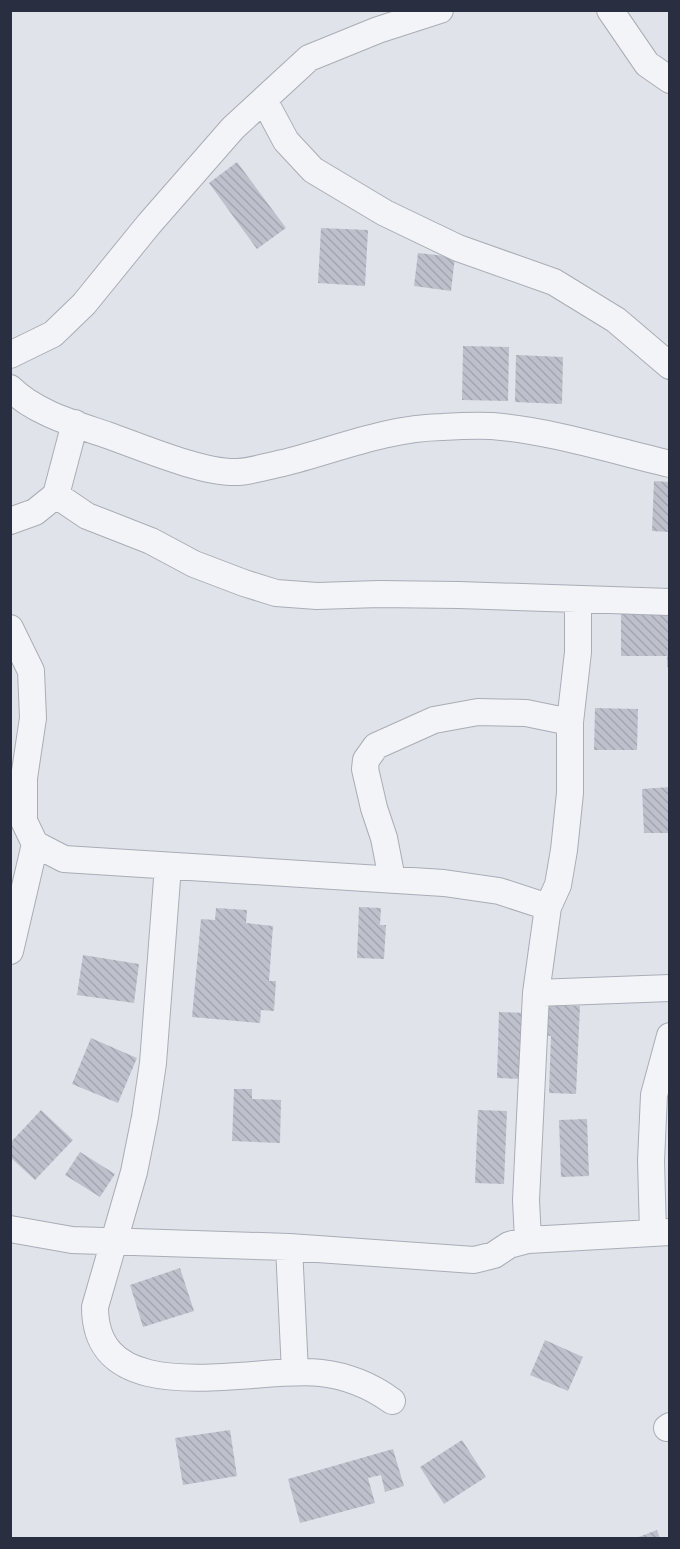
<svg xmlns="http://www.w3.org/2000/svg" width="680" height="1549" font-family="'Roboto Condensed',sans-serif">
  <style>
    .building { fill: url(#building-back-hatch) }
    .lines { fill: none; stroke-linecap: round; stroke-linejoin: round }
    .minor-casing { stroke: #a9adb6; stroke-width: 28 }
    .minor { stroke: #f3f4f7; stroke-width: 26 }
  </style>
  <defs>
    <pattern id="building-back-hatch" width="6" height="6" patternUnits="userSpaceOnUse" patternTransform="scale(1.5)"><rect width="6" height="6" fill="#bec1cc"/><path d="M-1 5l2 2M0 0l6 6M5-1l2 2" fill="none" stroke="#a3a6b0"/></pattern>
  </defs>
  <rect width="100%" height="100%" fill="#e0e3e9"/>
  <!-- building -->
  <path class="building" d="M237,162L286,228L257,249L209,183Z
    M321,228L368,230L365,286L318,283Z
    M418,253L455,257L451,291L414,286Z
    M463,346L509,347L508,401L462,400Z
    M516,355L563,357L562,404L515,402Z
    M654,481L670,482V532L652,531Z
    M670,611V667H667V656H621V612Z
    M595,708L638,709L637,750H594Z
    M670,787V833H644L642,789Z
    M359,907L381,908L380,925H386L384,959L357,958Z
    M216,908L247,910L246,923L273,926L269,981H276L274,1011L261,1010L260,1023L192,1017L201,919L215,920Z
    M83,955L139,964L134,1003L77,995Z
    M545,1005L580,1006L576,1094L549,1093L551,1036L544,1035Z
    M499,1012L525,1013L522,1079L497,1078Z
    M91,1038L137,1058L118,1103L72,1084Z
    M234,1089H252V1099L281,1100L280,1143L232,1141Z
    M41,1110L73,1140L35,1180L10,1157V1143Z
    M478,1110L507,1111L504,1184L475,1183Z
    M587,1119L589,1176L561,1177L559,1120Z
    M80,1152L115,1174L100,1197L65,1175Z
    M180,1268L194,1311L143,1327L130,1285Z
    M545,1340L583,1357L568,1391L530,1375Z
    M230,1430L237,1476L183,1485L175,1438Z
    M462,1440L486,1477L444,1504L420,1467Z
    M393,1449L404,1486L385,1492L381,1475L368,1478L375,1503L300,1523L288,1479Z
    M657,1530L660,1538H636Z"/>
  <g class="lines">
    <defs>
      <path id="minor" d="M610,10L647,64L670,80
        M264,100L286,141L313,170L385,213L458,248L554,282L616,320L670,366
        M10,355L53,334L84,304L149,224L233,128L309,58L378,30L440,10
        M10,388C35,413 75,424 107,435C141,447 204,474 238,472C253,471 268,466 283,463C335,450 387,428 442,427C458,426 475,425 492,426C552,431 611,450 670,464
        M56,495L87,516L151,541L194,564L244,583L276,593L317,596L379,594L459,595L670,602
        M10,521L35,512L56,495L75,423
        M10,628L31,671L33,718L24,778V821L35,844L64,859L444,883L499,891L548,907
        M168,866L153,1063L145,1117L134,1172L95,1307C95,1415 256,1365 321,1373C348,1376 370,1385 392,1401
        M392,879L384,838L374,808L365,769L366,760L376,746L434,720L478,712L526,713L570,722
        M10,951L35,844
        M536,993L670,988
        M10,1229L72,1240L289,1247L474,1260L494,1255L509,1245L528,1240L670,1232
        M653,1232L651,1161L654,1095L670,1036
        M528,1240L526,1200L536,993L548,907L558,885L564,850L570,793V722L578,652V599
        M289,1247L295,1372
        M667,1428L670,1426"/>
    </defs>
    <!-- minor casing -->
    <use href="#minor" class="minor-casing"/>
    <!-- minor -->
    <use href="#minor" class="minor"/>
  </g>
  <!-- border -->
  <rect width="680" height="1549" fill="none" stroke="#292e40" stroke-width="24"/>
</svg>
